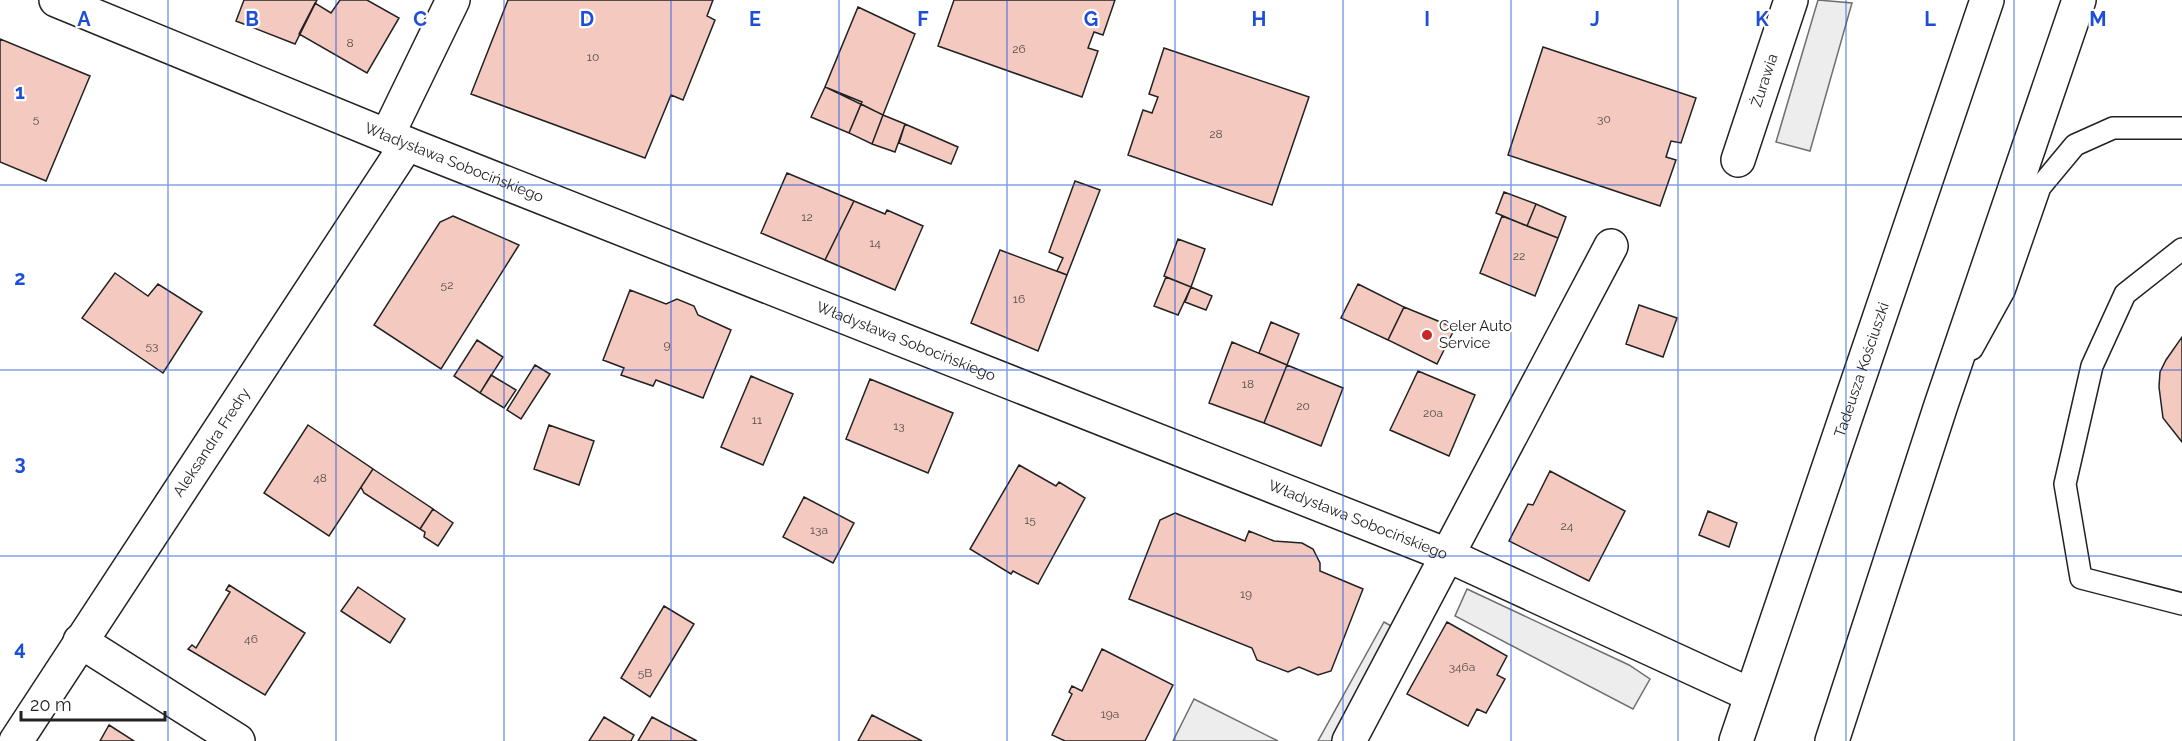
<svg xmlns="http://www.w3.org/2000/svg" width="2182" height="741" font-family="Raleway,sans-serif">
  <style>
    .parking { fill: #ededed; stroke: #6f6f6f; stroke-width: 1.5 }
    .building { fill: #f3c9c0; stroke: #222; stroke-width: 1.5 }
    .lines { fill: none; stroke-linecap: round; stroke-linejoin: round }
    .service-casing { stroke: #222; stroke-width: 24 }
    .minor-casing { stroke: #222; stroke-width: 36 }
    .primary-casing { stroke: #222; stroke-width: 36 }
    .service { stroke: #fff; stroke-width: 21 }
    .minor { stroke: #fff; stroke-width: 33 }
    .primary { stroke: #fff; stroke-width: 33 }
    .grid { fill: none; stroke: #1d4ed8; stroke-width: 1.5; stroke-opacity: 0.55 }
    .poi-dot { fill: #c62828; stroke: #fff; stroke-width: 2 }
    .labels { text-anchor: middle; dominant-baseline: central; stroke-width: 4.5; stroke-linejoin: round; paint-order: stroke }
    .number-label { font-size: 12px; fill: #564c4a }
    .street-label { font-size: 15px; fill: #222; stroke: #fff }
    .poi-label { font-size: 15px; fill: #222; stroke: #fff; text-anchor: start }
    .grid-label { font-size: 20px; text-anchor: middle; font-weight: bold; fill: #1d4ed8; stroke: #fff; stroke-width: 4.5; stroke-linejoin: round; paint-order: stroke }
  </style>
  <rect width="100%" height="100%" fill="#fff"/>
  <!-- parking -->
  <path class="parking" d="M1818,0L1852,3L1810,151L1776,142Z
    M1467,589L1629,665L1650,679L1633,709L1455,616Z
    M1384,622L1402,632L1341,741H1318Z
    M1194,699L1278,741H1173Z"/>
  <!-- building -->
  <path class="building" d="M244,0H317L295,44L236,21Z
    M340,0H367L399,18L367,73L299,34L315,3L331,13Z
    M508,0H713L707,16L715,20L683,100L671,95L645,158L471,94Z
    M954,0H1115L1103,35L1094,32L1088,48L1098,51L1082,97L938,46Z
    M858,7L915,34L883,115L825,87Z
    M0,39L90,76L46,181L0,162Z
    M1543,47L1696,98L1681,143L1671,141L1666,157L1676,160L1660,206L1508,155Z
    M1164,48L1309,97L1272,205L1128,155L1143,110L1152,113L1158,97L1149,94Z
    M825,87L862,102L849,133L811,117Z
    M861,104L883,115L872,144L849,133Z
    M883,115L905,124L895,152L872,144Z
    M905,124L958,147L951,164L899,143Z
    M787,173L854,201L825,260L761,233Z
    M1075,181L1100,190L1067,275L1057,271L1063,258L1049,252Z
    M1504,192L1536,204L1527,226L1496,213Z
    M854,201L885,214L887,210L923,226L895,290L825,260Z
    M1536,204L1566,217L1558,238L1527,226Z
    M453,216L519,245L441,369L374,325L440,222Z
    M1502,216L1558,238L1535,296L1480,273Z
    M1178,239L1205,249L1191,287L1164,276Z
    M1000,250L1067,275L1038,351L971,323Z
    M115,273L148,296L158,284L202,312L163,373L82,318Z
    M1166,277L1191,287L1178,315L1154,306Z
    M1358,284L1404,307L1388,340L1341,318Z
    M1191,287L1212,296L1206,310L1185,302Z
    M630,290L666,304L677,299L694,306L698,315L731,330L703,398L656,380L653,386L621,375L624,368L603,360Z
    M1639,305L1677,318L1663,357L1626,344Z
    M1404,307L1455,328L1437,364L1388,340Z
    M1271,322L1299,334L1287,365L1259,353Z
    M2182,337V442L2163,418L2159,387L2160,372L2166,360Z
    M477,340L503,357L480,393L454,376Z
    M1232,342L1287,365L1264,423L1209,403Z
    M535,365L550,374L521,419L507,410Z
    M1287,365L1343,388L1321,446L1264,423Z
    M1418,371L1475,395L1449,456L1390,430Z
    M491,375L516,390L504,408L480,393Z
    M751,376L793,394L763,465L721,447Z
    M870,379L953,413L928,473L846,439Z
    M308,425L373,469L329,536L264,493Z
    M549,425L594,441L579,485L534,469Z
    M1019,465L1056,486L1059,482L1085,498L1038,584L1013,571L1011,574L970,549Z
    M373,469L433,509L420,529L364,493L361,487Z
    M1550,471L1625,511L1589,581L1509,541L1528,504L1533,505Z
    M804,497L854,523L833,563L783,537Z
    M433,509L453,523L438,546L424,537L425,532L420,529Z
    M1708,511L1737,523L1729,547L1699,535Z
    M1175,513L1245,541L1249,531L1274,541L1302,543L1313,549L1320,563V571L1363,589L1331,671L1318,675L1299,667L1288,672L1257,660L1252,648L1129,599L1160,520Z
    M229,585L305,633L265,695L188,649L192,645L196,648L230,592L226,590Z
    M358,587L405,619L390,643L341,611Z
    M664,606L694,624L650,697L621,678Z
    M1447,622L1507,656L1497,675L1505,679L1486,713L1477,709L1468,726L1407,694Z
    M1102,649L1173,685L1145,741H1065L1052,735L1072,694L1069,692L1072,686L1082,691Z
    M872,715L922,741H858Z
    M604,717L634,735L631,741H589Z
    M652,717L697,741H638Z
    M109,725L134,741H100Z"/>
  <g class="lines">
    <defs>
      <path id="service" d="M2182,249L2125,294L2092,366L2065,484L2081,578L2182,604
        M1972,349L2004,291L2040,187L2075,145L2113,128H2182"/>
      <g id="minor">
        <path id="s1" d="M56,0L387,136L1447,555L1751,695"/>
        <path d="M387,136L453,0"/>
        <path id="s2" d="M1738,160L1791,0"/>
        <path d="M80,641L238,741"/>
        <path id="s3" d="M16,741L407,144"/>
        <path d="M1349,741L1611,246"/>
      </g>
      <g id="primary">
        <path id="s4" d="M1736,741L1987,0"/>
        <path d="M1832,741L1941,405L2079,0"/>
      </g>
    </defs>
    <!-- service casing -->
    <use href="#service" class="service-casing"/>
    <!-- minor casing -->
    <use href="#minor" class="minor-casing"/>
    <!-- primary casing -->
    <use href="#primary" class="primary-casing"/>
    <!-- service -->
    <use href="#service" class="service"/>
    <!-- minor -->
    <use href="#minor" class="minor"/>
    <!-- primary -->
    <use href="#primary" class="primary"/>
  </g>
  <!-- grid -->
  <path class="grid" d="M168,0V741M336,0V741M504,0V741M671,0V741M839,0V741M1007,0V741M1175,0V741M1343,0V741M1511,0V741M1678,0V741M1846,0V741M2014,0V741M0,185H2182M0,370H2182M0,556H2182"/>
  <!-- markers -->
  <circle class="poi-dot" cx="1427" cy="335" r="6"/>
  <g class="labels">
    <!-- number labels -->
    <g class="number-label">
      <text x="350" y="43">8</text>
      <text x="1019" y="49">26</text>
      <text x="593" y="57">10</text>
      <text x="36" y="119">5</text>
      <text x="1604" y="119">30</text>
      <text x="1216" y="134">28</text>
      <text x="807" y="217">12</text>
      <text x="875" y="243">14</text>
      <text x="1519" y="256">22</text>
      <text x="447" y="285">52</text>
      <text x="1019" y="299">16</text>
      <text x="667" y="345">9</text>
      <text x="152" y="346">53</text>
      <text x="1248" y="384">18</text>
      <text x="1303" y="406">20</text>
      <text x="1433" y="413">20a</text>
      <text x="757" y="420">11</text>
      <text x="899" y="426">13</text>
      <text x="320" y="478">48</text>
      <text x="1030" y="520">15</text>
      <text x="1567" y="526">24</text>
      <text x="819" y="530">13a</text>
      <text x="1246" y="594">19</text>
      <text x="251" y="639">46</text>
      <text x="1462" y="667">346a</text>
      <text x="645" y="673">5B</text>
      <text x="1110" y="714">19a</text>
    </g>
    <!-- street labels -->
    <g class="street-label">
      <text stroke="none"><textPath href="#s2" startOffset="84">Żurawia</textPath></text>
      <text stroke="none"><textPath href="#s1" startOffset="430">Władysława Sobocińskiego</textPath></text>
      <text stroke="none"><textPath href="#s1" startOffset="916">Władysława Sobocińskiego</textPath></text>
      <text stroke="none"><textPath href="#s4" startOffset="392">Tadeusza Kościuszki</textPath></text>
      <text stroke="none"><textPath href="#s3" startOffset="357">Aleksandra Fredry</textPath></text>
      <text stroke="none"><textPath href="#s1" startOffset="1402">Władysława Sobocińskiego</textPath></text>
    </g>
    <!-- poi labels -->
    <g class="poi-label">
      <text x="1439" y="326">Celer Auto<tspan x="1439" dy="17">Service</tspan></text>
    </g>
  </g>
  <g class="grid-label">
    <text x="84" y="26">A</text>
    <text x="252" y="26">B</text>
    <text x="420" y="26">C</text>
    <text x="587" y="26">D</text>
    <text x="755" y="26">E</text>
    <text x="923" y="26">F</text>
    <text x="1091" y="26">G</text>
    <text x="1259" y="26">H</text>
    <text x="1427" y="26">I</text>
    <text x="1595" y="26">J</text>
    <text x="1762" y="26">K</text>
    <text x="1930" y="26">L</text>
    <text x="2098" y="26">M</text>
    <text x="20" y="99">1</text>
    <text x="20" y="285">2</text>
    <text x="20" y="470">3</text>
    <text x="20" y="655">4</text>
  </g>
  <!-- scale -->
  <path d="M21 711v9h144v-9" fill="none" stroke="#222222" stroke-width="3"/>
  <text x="30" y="711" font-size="18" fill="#222222" stroke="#ffffff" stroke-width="4.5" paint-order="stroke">20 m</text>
</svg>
